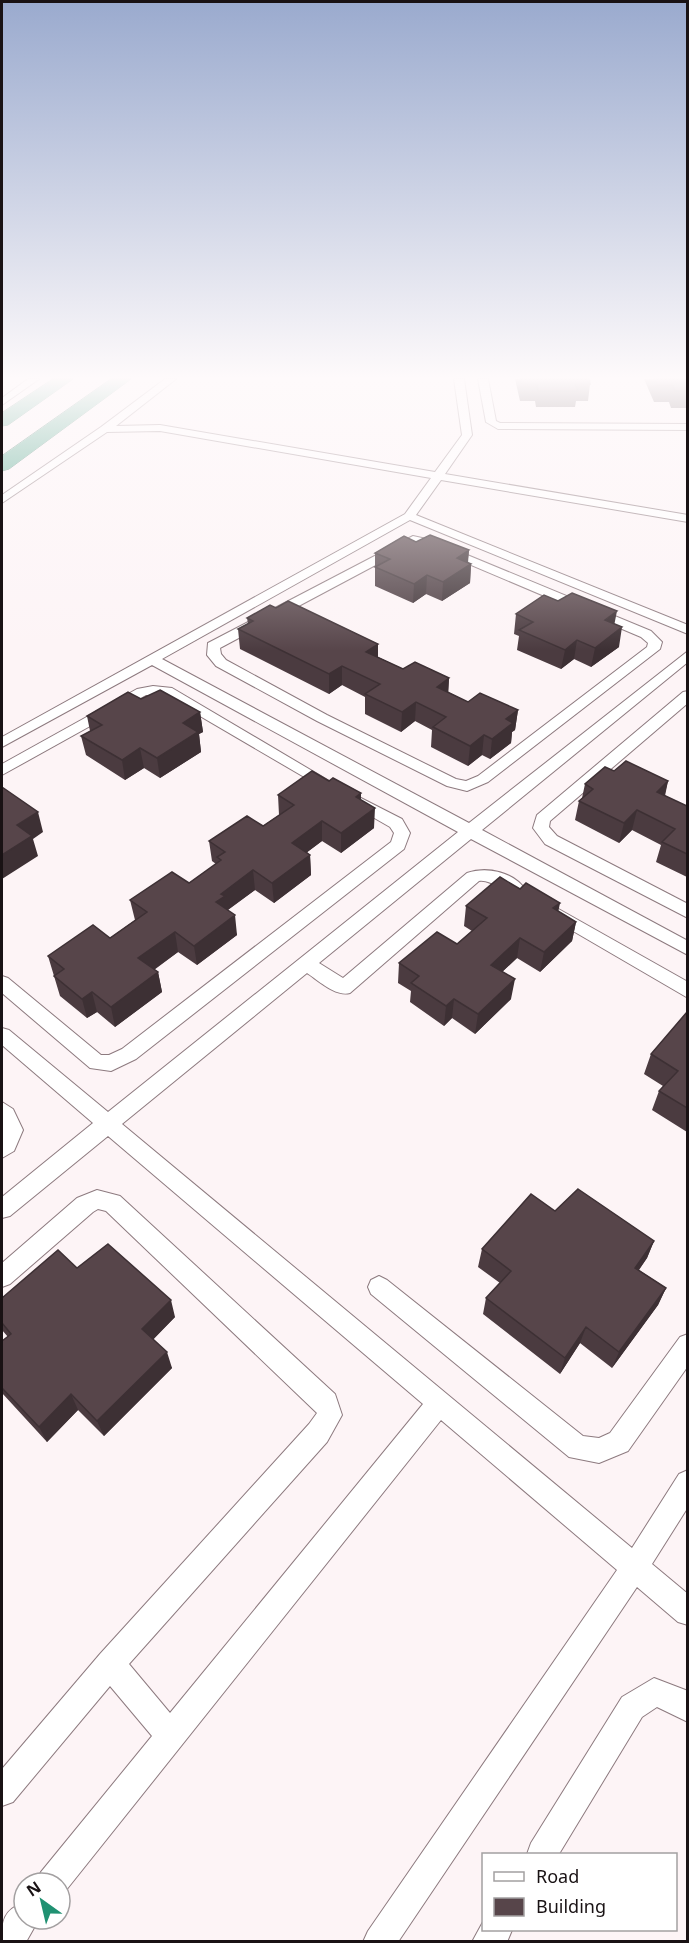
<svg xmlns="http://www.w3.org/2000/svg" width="689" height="1943" font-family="'Noto Sans',sans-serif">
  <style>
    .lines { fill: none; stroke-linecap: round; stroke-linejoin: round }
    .minor-casing { stroke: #8d7a7f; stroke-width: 2 }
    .motorway-casing { stroke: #346e5c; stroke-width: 1 }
    .minor { fill: #fff; fill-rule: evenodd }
    .motorway { fill: #429f82; fill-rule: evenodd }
    .wall { fill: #4b3b40 }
    .shaded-wall { fill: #3d3034 }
    .building { fill: #57454a; stroke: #3d3034; stroke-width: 1.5 }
  </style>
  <rect width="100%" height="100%" fill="#fdf4f6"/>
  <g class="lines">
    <defs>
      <path id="minor" d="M28,379H39L2,405V398Z
        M165,379H176L116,426L160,425L435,472L462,435L454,379H464L472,435L445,474L688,515V522L441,480L416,515L688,625V634L410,520L162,659L469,823L688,651V662L482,830L688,941V955L471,839L319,963L343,978L467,873C487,866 515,872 526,891L524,895C507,900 496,879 479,881L350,993C336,997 319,981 307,973L122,1124L632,1548L679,1474L688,1470V1507L652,1564L688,1594V1625L678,1622L637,1587L398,1942H363L368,1931L617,1570L441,1420L63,1894L60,1895V1883H36L41,1872L152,1736L110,1686L13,1802L2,1806V1769L100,1654L309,1424L317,1413L106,1211L98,1209L93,1212L10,1284L2,1287V1263L77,1198L97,1190L120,1196L335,1394L342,1415L327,1442L129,1664L170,1713L423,1404L108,1136L10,1216L2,1218V1197L93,1123L2,1045V1028L9,1030L108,1112L458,832L152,665L2,747V737L405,514L431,478L160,431L107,432L2,503V495L101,427Z
        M478,379H488L496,421L500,423L688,424V430L498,429L486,422Z
        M413,536L431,540L651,631L662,642L660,649L488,782L467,791L447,786L317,721L216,666L207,655L208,643ZM415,544L424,545L641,637L648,643L647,647L478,776L466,781L456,779L327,715L226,660L221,654L220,648Z
        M153,686L172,688L336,785L333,788H323L164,695H146L2,775V764L137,689Z
        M688,691V703L550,821L549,827L557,836L688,904V918L545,844L533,828L537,815L683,692Z
        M355,795L402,819L410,833L404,849L136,1059L111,1071L90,1068L2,993V976L8,978L101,1055H109L122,1049L391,842L394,833L390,827L350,804L347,800Z
        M555,907L688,982V998L549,917L546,913L549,909Z
        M2,1102L13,1109L23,1130L14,1151L2,1158Z
        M379,1276L387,1280L583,1436L599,1438L610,1433L680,1337L688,1334V1366L628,1451L599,1463L569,1457L371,1294L368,1287L371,1280Z
        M654,1678L688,1691V1722L657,1707L642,1717L559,1854H527L531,1843L622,1697Z
        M24,1902V1919H39L26,1942H2C2,1920 3,1911 24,1902Z
        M484,1920V1930H512L507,1942H472Z"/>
      <path id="motorway" d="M53,379H73L8,425L2,426V413Z
        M111,379H131L9,469L2,471V456Z"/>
    </defs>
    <!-- minor casing -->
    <use href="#minor" class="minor-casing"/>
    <!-- motorway casing -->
    <use href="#motorway" class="motorway-casing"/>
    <!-- minor -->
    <use href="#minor" class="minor"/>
    <!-- motorway -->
    <use href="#motorway" class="motorway"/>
  </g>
  <!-- wall -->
  <path class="wall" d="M515,379H589L590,384L588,401H576L575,407H536L535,401H520Z
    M644,379H687V408H671L669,402H654Z
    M416,542L469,550L468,563L471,564L470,583L442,601L426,594L413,603L375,586V553Z
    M276,608L378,644V657L403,669L449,678L448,692L468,702L518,710L515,730L512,732L511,743L490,759L482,755L468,766L431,747L432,730L415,721L401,732L365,714V697L342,685L329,694L240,649L238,629L248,624L247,618Z
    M516,614L614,624L619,647L591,667L574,659L561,669L517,650L519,636L514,634Z
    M141,699L200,712L203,732L199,734L201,752L160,778L144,768L125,780L86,755L81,736L90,731L87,716Z
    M614,771L668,781L665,796L687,806V877L656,862L661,845L632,830L619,843L575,820L579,801L582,798L585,784Z
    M329,781L361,793V800L374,828L341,853L322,841L307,852L310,855L311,875L274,903L255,890L228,910L237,935L197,965L178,952L154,970L158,972L162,992L115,1027L97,1012L87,1018L60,996L48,956L110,938L135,920L130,900L189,883L216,864L212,861L209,841L263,826L279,815L278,795Z
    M466,906L558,911L576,922L572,941L540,972L517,958L502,972L511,999L475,1034L452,1018L444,1026L410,1002L411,991L398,983L399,963L457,944L472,931L464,926Z
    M687,1012V1132L652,1110L659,1091L663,1086L644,1074L651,1054Z
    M555,1211L654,1241L647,1258L639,1270L666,1288L658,1305L612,1368L580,1343L560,1374L483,1314L486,1298L500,1283L478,1267L482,1249Z
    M77,1268L175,1317L153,1339L172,1368L104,1436L78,1410L47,1442L2,1393V1341L8,1337L2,1330V1298Z"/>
  <!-- shaded-wall -->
  <path class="shaded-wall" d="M469,550L467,567L471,564L470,583L442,601L443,582L457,558Z
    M427,575L426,594L413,603L414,584Z
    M617,611L613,631L605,620Z
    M622,627L619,647L591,667L595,648Z
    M577,640L574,659L561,669L565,650Z
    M378,644V663L366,652Z
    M342,666V685L329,694V674Z
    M449,678L448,698L437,687Z
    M416,702L415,721L401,732L402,712Z
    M518,710L515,730L512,732L511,743L490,759L492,739L506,719Z
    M200,712L203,732L199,734L201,752L160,778L157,758L183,723Z
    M484,735L482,755L468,766L470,746Z
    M140,748L144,768L125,780L122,760Z
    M668,781L663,801L657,792Z
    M361,793V813L356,797Z
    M375,808L374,828L341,853V833Z
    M637,810L632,830L619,843L624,823Z
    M38,812L43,832L33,839L38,856L2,879V855L17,825Z
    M322,821V841L293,863L292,843Z
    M310,855L311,875L274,903L272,883Z
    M253,870L255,890L226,911L216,902L221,894Z
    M560,903L556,923L553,908Z
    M235,915L237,935L197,965L194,946Z
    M576,922L572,941L540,972L544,952Z
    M175,932L178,952L142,978L138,958Z
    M520,938L517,958L488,985L491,965Z
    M158,972L162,992L115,1027L111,1007Z
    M515,979L511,999L475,1034L478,1014Z
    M92,992L97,1012L87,1018L82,999Z
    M454,999L452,1018L444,1026L446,1006Z
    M654,1241L647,1258L628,1285L635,1268Z
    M666,1288L658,1305L612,1368L619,1352Z
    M171,1300L175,1317L148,1345L142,1329Z
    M586,1327L580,1343L560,1374L565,1358Z
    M167,1352L172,1368L104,1436L97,1421Z
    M71,1394L78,1410L47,1442L39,1427Z"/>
  <!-- building -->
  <path class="building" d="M520,379H589L590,384H575L578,391H538L537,384H522Z
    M655,379H687V391H675L673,385H657Z
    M430,535L469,550L457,558L471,564L443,582L427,575L414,584L375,567L390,559L375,553L404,536L416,542Z
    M572,593L617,611L605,620L622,627L595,648L577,640L565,650L519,630L533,622L516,614L544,595L558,601Z
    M288,601L378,644L366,652L403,669L415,662L449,678L437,687L468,702L480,693L518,710L506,719L513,723L492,739L484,735L470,746L433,727L446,717L416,702L402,712L365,694L380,684L342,666L329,674L238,629L253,621L247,618L270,605L276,608Z
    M160,690L200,712L183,723L198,732L157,758L140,748L122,760L81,736L102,725L87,716L128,692L141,699Z
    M626,761L668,781L657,792L687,806V854L662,842L675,829L637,810L624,823L579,801L593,789L585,784L605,767L614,771Z
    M312,771L329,781L333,778L361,793L356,797L375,808L341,833L322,821L292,843L310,855L272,883L253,870L221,894L225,896L216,902L235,915L194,946L175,932L138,958L158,972L111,1007L92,992L82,999L54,976L64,969L48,956L93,925L110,938L147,912L130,900L172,872L189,883L221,860L217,857L225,852L209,841L247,816L263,826L294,805L278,795Z
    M2,787L38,812L17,825L32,836L2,855Z
    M500,877L520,889L526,883L560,903L553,908L576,922L544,952L520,938L491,965L515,979L478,1014L454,999L446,1006L411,983L419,976L399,963L437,932L457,944L487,918L466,906Z
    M687,1012V1108L659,1091L678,1071L651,1054Z
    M578,1189L654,1241L635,1268L666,1288L619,1352L586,1327L565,1358L486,1298L511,1271L482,1249L531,1194L555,1211Z
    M108,1244L171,1300L142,1329L167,1352L97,1421L71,1394L39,1427L2,1388V1341L11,1334L2,1323V1298L58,1250L77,1268Z"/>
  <!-- sky -->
  <linearGradient id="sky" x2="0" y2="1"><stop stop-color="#9aaace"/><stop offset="0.58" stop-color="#fefafb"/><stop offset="1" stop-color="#fefafb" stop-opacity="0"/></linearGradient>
  <rect width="689" height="651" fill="url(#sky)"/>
  <!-- border -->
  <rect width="689" height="1943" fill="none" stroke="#191214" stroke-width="6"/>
  <!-- legend -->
  <rect x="482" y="1853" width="195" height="78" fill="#ffffff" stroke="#a3a0a1" stroke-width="1.5"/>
  <rect x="494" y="1872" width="30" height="9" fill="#ffffff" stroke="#a3a0a1" stroke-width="1.5"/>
  <text x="536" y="1883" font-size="18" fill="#191214">Road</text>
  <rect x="494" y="1898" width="30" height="18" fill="#57454a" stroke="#a3a0a1" stroke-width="1.5"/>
  <text x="536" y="1913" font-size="18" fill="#191214">Building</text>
  <!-- north arrow -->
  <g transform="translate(42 1901) rotate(326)"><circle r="28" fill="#ffffff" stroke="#a3a0a1" stroke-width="1.5"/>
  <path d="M0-4.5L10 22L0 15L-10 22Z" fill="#209172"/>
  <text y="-9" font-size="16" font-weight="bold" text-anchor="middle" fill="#191214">N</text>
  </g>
</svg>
